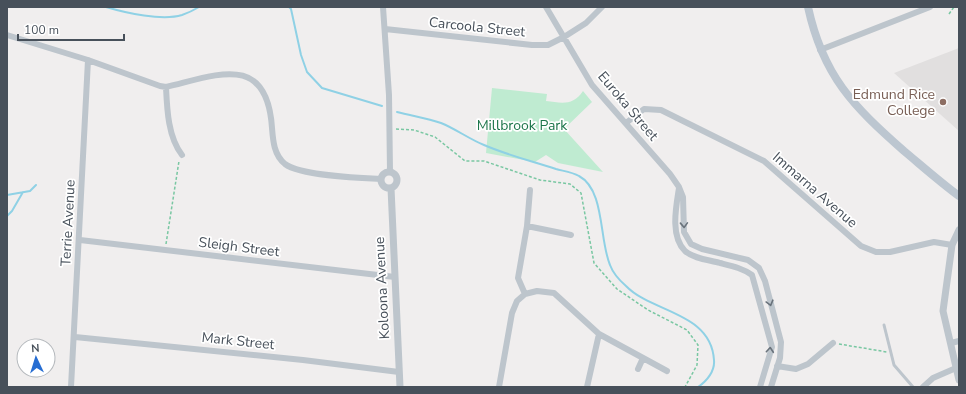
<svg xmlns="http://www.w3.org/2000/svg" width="966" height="394" font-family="'Nunito Sans',sans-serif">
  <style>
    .education { fill: #e1dfdf }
    .green { fill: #bfebd1 }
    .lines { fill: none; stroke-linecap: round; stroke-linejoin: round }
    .stream { stroke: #8fd1e5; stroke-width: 2 }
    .path { stroke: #79c7a2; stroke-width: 1.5; stroke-dasharray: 3 2; stroke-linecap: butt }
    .service { stroke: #bdc5cc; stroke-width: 3 }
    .minor { stroke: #bdc5cc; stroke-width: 6 }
    .tertiary { stroke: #bdc5cc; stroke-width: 7 }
    .secondary { stroke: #bcc6d0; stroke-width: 8 }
    .oneway { stroke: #6a737c }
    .education-dot { fill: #8d6e63; stroke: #fff; stroke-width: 1.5 }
    .labels { text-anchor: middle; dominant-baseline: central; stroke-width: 3.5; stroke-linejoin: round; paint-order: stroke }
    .street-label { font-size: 14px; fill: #47505a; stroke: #fff }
    .education-label { font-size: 14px; fill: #785e54; stroke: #fff; text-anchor: end }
    .park-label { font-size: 14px; fill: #1d764b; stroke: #fff }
  </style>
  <rect width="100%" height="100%" fill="#f0eeee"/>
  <!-- education -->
  <path class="education" d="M959,48V131L894,73Z"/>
  <!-- green -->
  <path class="green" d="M492,88L547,94L546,101C562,103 573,106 583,91L592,102L564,129L603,172L558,163L546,155L535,162L486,153Z"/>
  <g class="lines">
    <!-- stream -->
    <path class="stream" d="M106,7C126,13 162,21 182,15C188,13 194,10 199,7
      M289,7L291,9L301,55L307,72L322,88L382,106
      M397,112C412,116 427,118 441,123C456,129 469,139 484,145C507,155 532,161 556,169C563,171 572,172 579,176C605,190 599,239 610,265C613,273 619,280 626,286C652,313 711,312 714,360C715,371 707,381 698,387
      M7,195L30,191L36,185
      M7,216L12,211L23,192"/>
    <!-- path -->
    <path class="path" d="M949,14L954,7
      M396,129L414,130L435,137L465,161H484L540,180L570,184L581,193L594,263L617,289L648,310L687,330L698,345L697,365L685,387
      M166,244L179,161
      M839,344L887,352"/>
    <!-- service -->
    <path class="service" d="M884,325L894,365L913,387"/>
    <!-- minor -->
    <path class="minor" d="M383,7L389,95L390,172
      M546,7L592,85L670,174L679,187L683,197L684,232L691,244L702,249L748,260L759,268L765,281L781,342L780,358L771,387
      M385,29L532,45H548L564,37L586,23L602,7
      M7,35L88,60L160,86L166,87C217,75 267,52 272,128C273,141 274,155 285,164C301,176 360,178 381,179
      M820,50L930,7
      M166,87C167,109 168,137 182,155
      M626,123L644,109L661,110L764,161L861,246L876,252H890L934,242L952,245
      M679,188C676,207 670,236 685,251C694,259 710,260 720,263C732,266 742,268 752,275L772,347L760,387
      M527,226L571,235
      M80,240L395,277
      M525,294L518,278L527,226L530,190
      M599,334L667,371
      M75,337L303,360L399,372
      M951,343L959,341
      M777,366L796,369L808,364L833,343
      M638,369L643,358
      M71,387L88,60
      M499,387L512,313L517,301L525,294L537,291L554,293L599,334L587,387
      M923,387L933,378L956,368"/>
    <!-- tertiary -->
    <path class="tertiary" d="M381 180a8 8 0 1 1 16 0a8 8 0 1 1-16 0Z
      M391,188L400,387
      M959,230L952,245L943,311L959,380"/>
    <!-- secondary -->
    <path class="secondary" d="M808,7C823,76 853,106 904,151C922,166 940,182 959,196"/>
  </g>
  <!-- one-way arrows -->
  <defs><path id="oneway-chevron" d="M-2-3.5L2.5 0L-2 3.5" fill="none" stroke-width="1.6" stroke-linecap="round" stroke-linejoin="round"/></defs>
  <g class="oneway">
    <use href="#oneway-chevron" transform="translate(684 225) rotate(88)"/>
    <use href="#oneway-chevron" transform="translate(770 303) rotate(75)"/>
    <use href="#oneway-chevron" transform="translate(770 350) rotate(-85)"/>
  </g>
  <!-- markers -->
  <circle class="education-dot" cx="943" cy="102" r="4"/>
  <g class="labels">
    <!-- street labels -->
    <g class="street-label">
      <text transform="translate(477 27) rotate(6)">Carcoola Street</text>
      <text transform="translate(628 106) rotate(50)">Euroka Street</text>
      <text transform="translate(815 190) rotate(41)">Immarna Avenue</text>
      <text transform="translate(68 223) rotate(-87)">Terrie Avenue</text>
      <text transform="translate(239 247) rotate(7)">Sleigh Street</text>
      <text transform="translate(382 288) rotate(-93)">Koloona Avenue</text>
      <text transform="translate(238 341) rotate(6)">Mark Street</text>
    </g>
    <!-- education labels -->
    <g class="education-label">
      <text x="935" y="94">Edmund Rice<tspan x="935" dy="16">College</tspan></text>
    </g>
    <!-- park labels -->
    <g class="park-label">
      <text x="522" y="125">Millbrook Park</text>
    </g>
  </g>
  <!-- border -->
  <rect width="966" height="394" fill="none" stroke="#47505a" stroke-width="16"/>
  <!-- north arrow -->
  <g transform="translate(36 358) rotate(356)"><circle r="19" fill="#ffffff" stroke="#b5b9bd"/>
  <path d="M0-3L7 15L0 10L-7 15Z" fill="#266dd2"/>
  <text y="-6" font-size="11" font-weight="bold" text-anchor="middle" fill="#47505a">N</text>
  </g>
  <!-- scale -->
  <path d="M18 34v6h106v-6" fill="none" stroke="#47505a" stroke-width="2"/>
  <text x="24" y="34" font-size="12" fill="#47505a" stroke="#ffffff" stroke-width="3" paint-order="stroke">100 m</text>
</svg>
